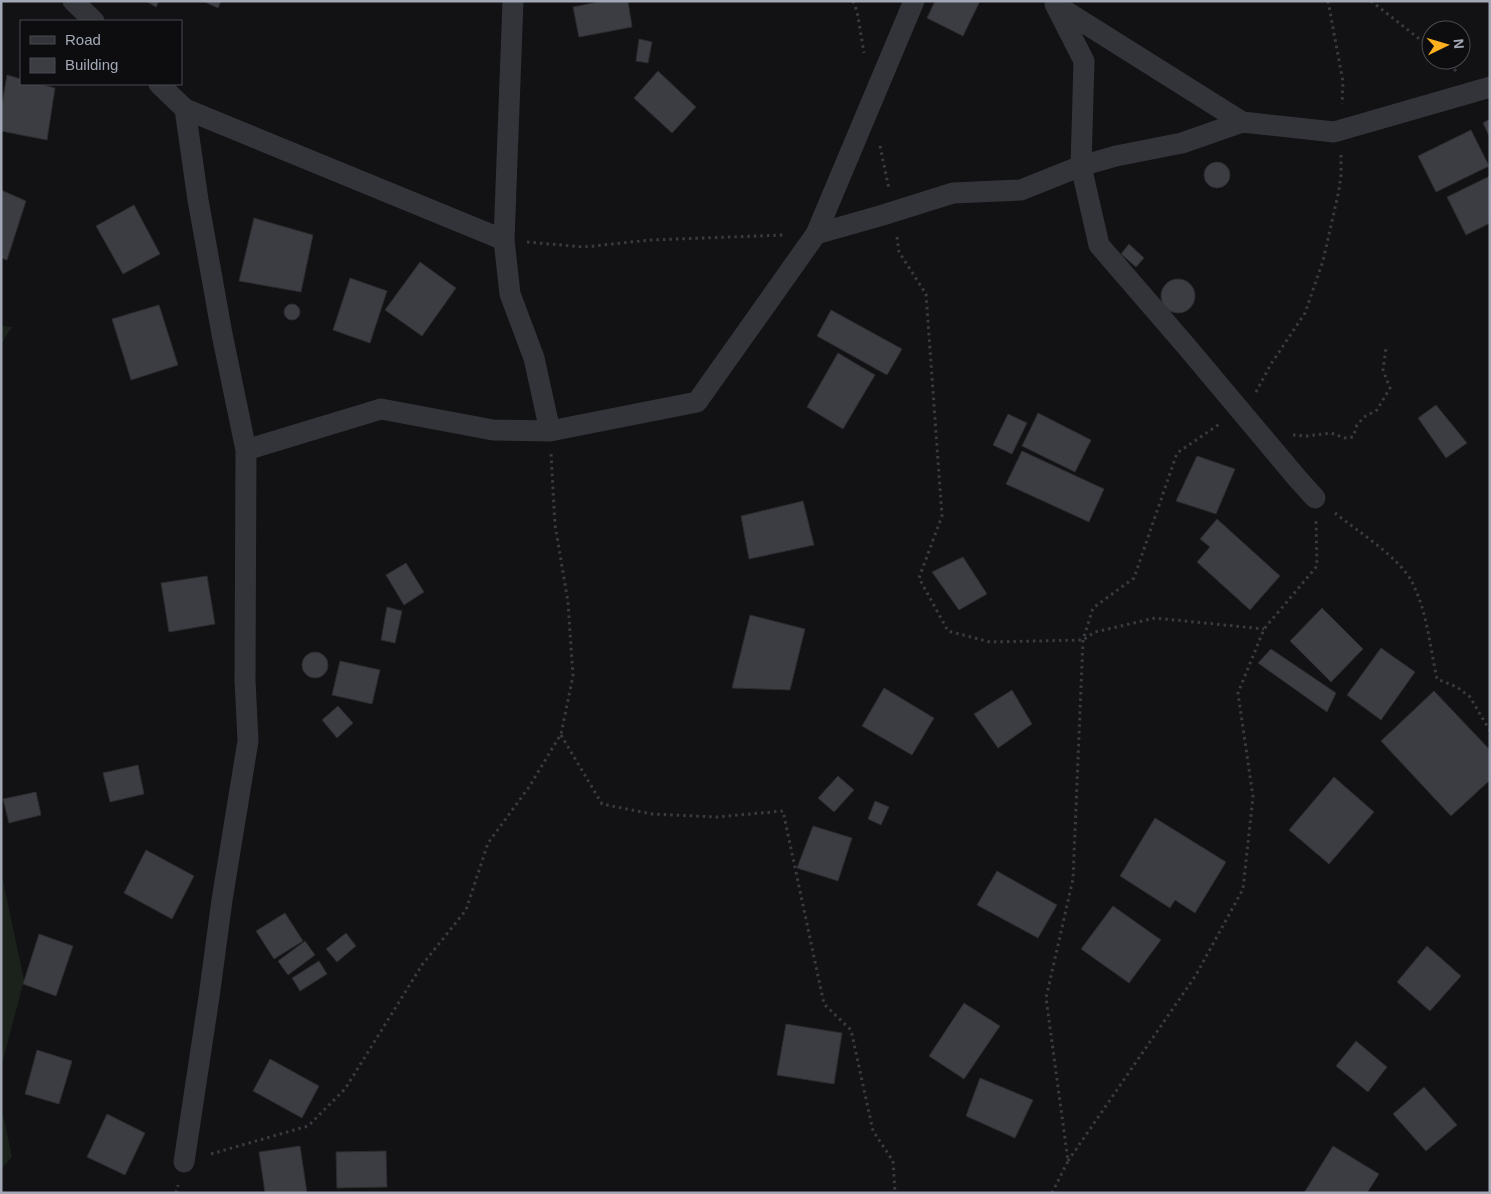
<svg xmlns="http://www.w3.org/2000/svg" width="1491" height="1194" font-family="Arial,sans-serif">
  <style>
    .green { fill: #1a221b }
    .building { fill: #3c3d42; stroke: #2c2c30 }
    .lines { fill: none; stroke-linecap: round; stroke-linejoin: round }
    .path { stroke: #383b40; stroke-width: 3; stroke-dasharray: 2.5 4; stroke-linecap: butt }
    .minor { stroke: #323439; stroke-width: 21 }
  </style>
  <rect width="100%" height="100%" fill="#121214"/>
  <!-- green -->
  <path class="green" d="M1,326L12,327L1,344Z
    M1,871L24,980L1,1068Z
    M1,1105L12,1157L1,1169Z"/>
  <!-- building -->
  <path class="building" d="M146,1H159L156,7Z
    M203,1H221L218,8Z
    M603,1H628L632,27L579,37L573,7Z
    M935,1H980L963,36L927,18Z
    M639,39L652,42L648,63L636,61Z
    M658,71L696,107L672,133L634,98Z
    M7,75L21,79V84H39L55,88L47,140L1,131V110Z
    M1490,119V138L1483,123Z
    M1471,130L1489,166L1436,192L1418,156Z
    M1204 175a13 13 0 1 1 26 0a13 13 0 1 1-26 0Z
    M1490,176V223L1466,235L1447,197Z
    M1,190L26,201L7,260L1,258Z
    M134,205L160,254L123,274L96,226Z
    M254,218L313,235L301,292L239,281Z
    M1129,244L1144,258L1136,267L1121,254Z
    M420,262L456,288L422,336L385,310Z
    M350,278L387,291L370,343L333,330Z
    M1161 296a17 17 0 1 1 34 0a17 17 0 1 1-34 0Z
    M284 312a8 8 0 1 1 16 0a8 8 0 1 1-16 0Z
    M159,305L178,365L131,380L112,319Z
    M831,310L902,349L887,375L817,336Z
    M838,353L875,375L843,429L807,407Z
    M1436,405L1467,443L1446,458L1418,418Z
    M1038,413L1091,440L1075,472L1022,446Z
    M1008,414L1027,423L1012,454L993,445Z
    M1022,451L1104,489L1089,522L1006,484Z
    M1197,456L1235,469L1216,514L1176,501Z
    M803,501L814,545L749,559L741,516Z
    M1217,519L1280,576L1250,610L1197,562L1210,547L1200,539Z
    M963,557L987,594L959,610L932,572Z
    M406,563L424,592L404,605L386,575Z
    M207,576L215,624L169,632L161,583Z
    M387,607L402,611L395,643L381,640Z
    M1322,608L1363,649L1331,682L1290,641Z
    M750,615L805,629L790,690L732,688Z
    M1381,648L1415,672L1381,720L1347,695Z
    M1271,649L1336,693L1327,712L1258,663Z
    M302 665a13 13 0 1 1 26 0a13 13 0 1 1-26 0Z
    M340,661L380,670L372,704L332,695Z
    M884,688L934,718L912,755L862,726Z
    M1012,690L1032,724L998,748L974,714Z
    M1434,691L1490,750V780L1451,816L1381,741Z
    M338,706L353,723L337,738L322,720Z
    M138,765L144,794L110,802L103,773Z
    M838,776L854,790L834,812L818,798Z
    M1334,777L1374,812L1329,864L1289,830Z
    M36,792L41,815L9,823L3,799Z
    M875,801L889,807L881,825L868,819Z
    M1155,818L1226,862L1195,913L1175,900L1170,908L1120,876Z
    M813,826L852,838L838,881L797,868Z
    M146,850L194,876L172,919L124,893Z
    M997,871L1057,905L1038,938L977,905Z
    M1113,906L1161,940L1129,983L1081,949Z
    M285,913L303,941L274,959L256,931Z
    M346,933L356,946L337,962L326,949Z
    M39,934L73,946L56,996L23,984Z
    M305,941L315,955L288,975L278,961Z
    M1427,946L1461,976L1430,1011L1397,982Z
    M319,961L327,974L300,991L292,978Z
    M964,1003L1000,1026L964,1079L929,1056Z
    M786,1024L842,1033L834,1084L777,1075Z
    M1356,1041L1387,1067L1368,1092L1336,1066Z
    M37,1050L72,1061L59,1104L25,1094Z
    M270,1059L319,1086L302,1118L253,1091Z
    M980,1078L1033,1100L1015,1138L966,1116Z
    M1424,1087L1457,1125L1426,1151L1393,1114Z
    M107,1114L145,1133L125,1175L87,1157Z
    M300,1146L307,1193H265L259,1152Z
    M1333,1146L1379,1174L1367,1193H1304Z
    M386,1151L387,1187L337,1188L336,1152Z"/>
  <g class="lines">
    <!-- path -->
    <path class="path" d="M853,1L857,11L864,53
      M1328,1L1343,82L1342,104
      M1371,1L1431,48
      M1445,60L1457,72
      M880,146L889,189
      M897,237L899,252L926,294L942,516L919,578L948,631L990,642L1083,640L1095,632L1155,618L1264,629
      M527,242L584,247L650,240L785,235
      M1256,392L1271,364L1305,313L1323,261L1339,190L1341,175V155
      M1293,435L1306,436L1331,433L1345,438L1353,437L1357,425L1364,417L1377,410L1390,388L1383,370L1386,348
      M1335,513C1357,531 1399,557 1412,582C1427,611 1430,647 1437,679L1457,687L1470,697L1490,731
      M561,735L602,804L652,814L717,817L783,811L824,1004L851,1030L873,1131L893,1161L895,1193
      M211,1154L308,1126L345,1089L422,965L466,910L488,843L529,787L561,734L573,676L568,602L555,525L551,454
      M1068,1161L1196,975L1243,889L1253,797L1238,693L1264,629L1317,566L1316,521
      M176,1193L178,1185
      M1052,1193L1068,1161L1046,998L1073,879L1083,640L1093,608L1134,578L1177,453L1221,423"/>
    <!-- minor -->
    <path class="minor" d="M73,1L94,21
      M513,1L504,240L510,294L534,358L550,431
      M1055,4L1084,61L1081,166L1099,245L1187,347L1297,478L1315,498
      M1056,5L1242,122L1334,132L1490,87
      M159,84L185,109L198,200L222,334L246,450L245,680L248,741L222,900L209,997L184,1162
      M185,109L504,240
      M816,234L883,215L953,193L1021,190L1081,166L1116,156L1182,143L1242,122
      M246,450L381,409L493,430L550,431L697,402L816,234L914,1"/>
  </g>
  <!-- border -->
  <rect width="1491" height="1194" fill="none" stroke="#a2a8b6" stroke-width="5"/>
  <!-- legend -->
  <rect x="20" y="20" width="162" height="65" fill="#0d0d0f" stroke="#494b52"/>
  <rect x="30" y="36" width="25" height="8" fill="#323439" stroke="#494b52"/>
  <text x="65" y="45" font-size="15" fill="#a2a8b6">Road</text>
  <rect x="30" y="58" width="25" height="15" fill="#3c3d42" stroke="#494b52"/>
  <text x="65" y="70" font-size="15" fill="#a2a8b6">Building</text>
  <!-- north arrow -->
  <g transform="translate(1446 45) rotate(85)"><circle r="24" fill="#0d0d0f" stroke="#494b52"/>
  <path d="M0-4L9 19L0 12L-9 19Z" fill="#ffb01e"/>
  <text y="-8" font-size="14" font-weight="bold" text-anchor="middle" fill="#a2a8b6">N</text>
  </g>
</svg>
